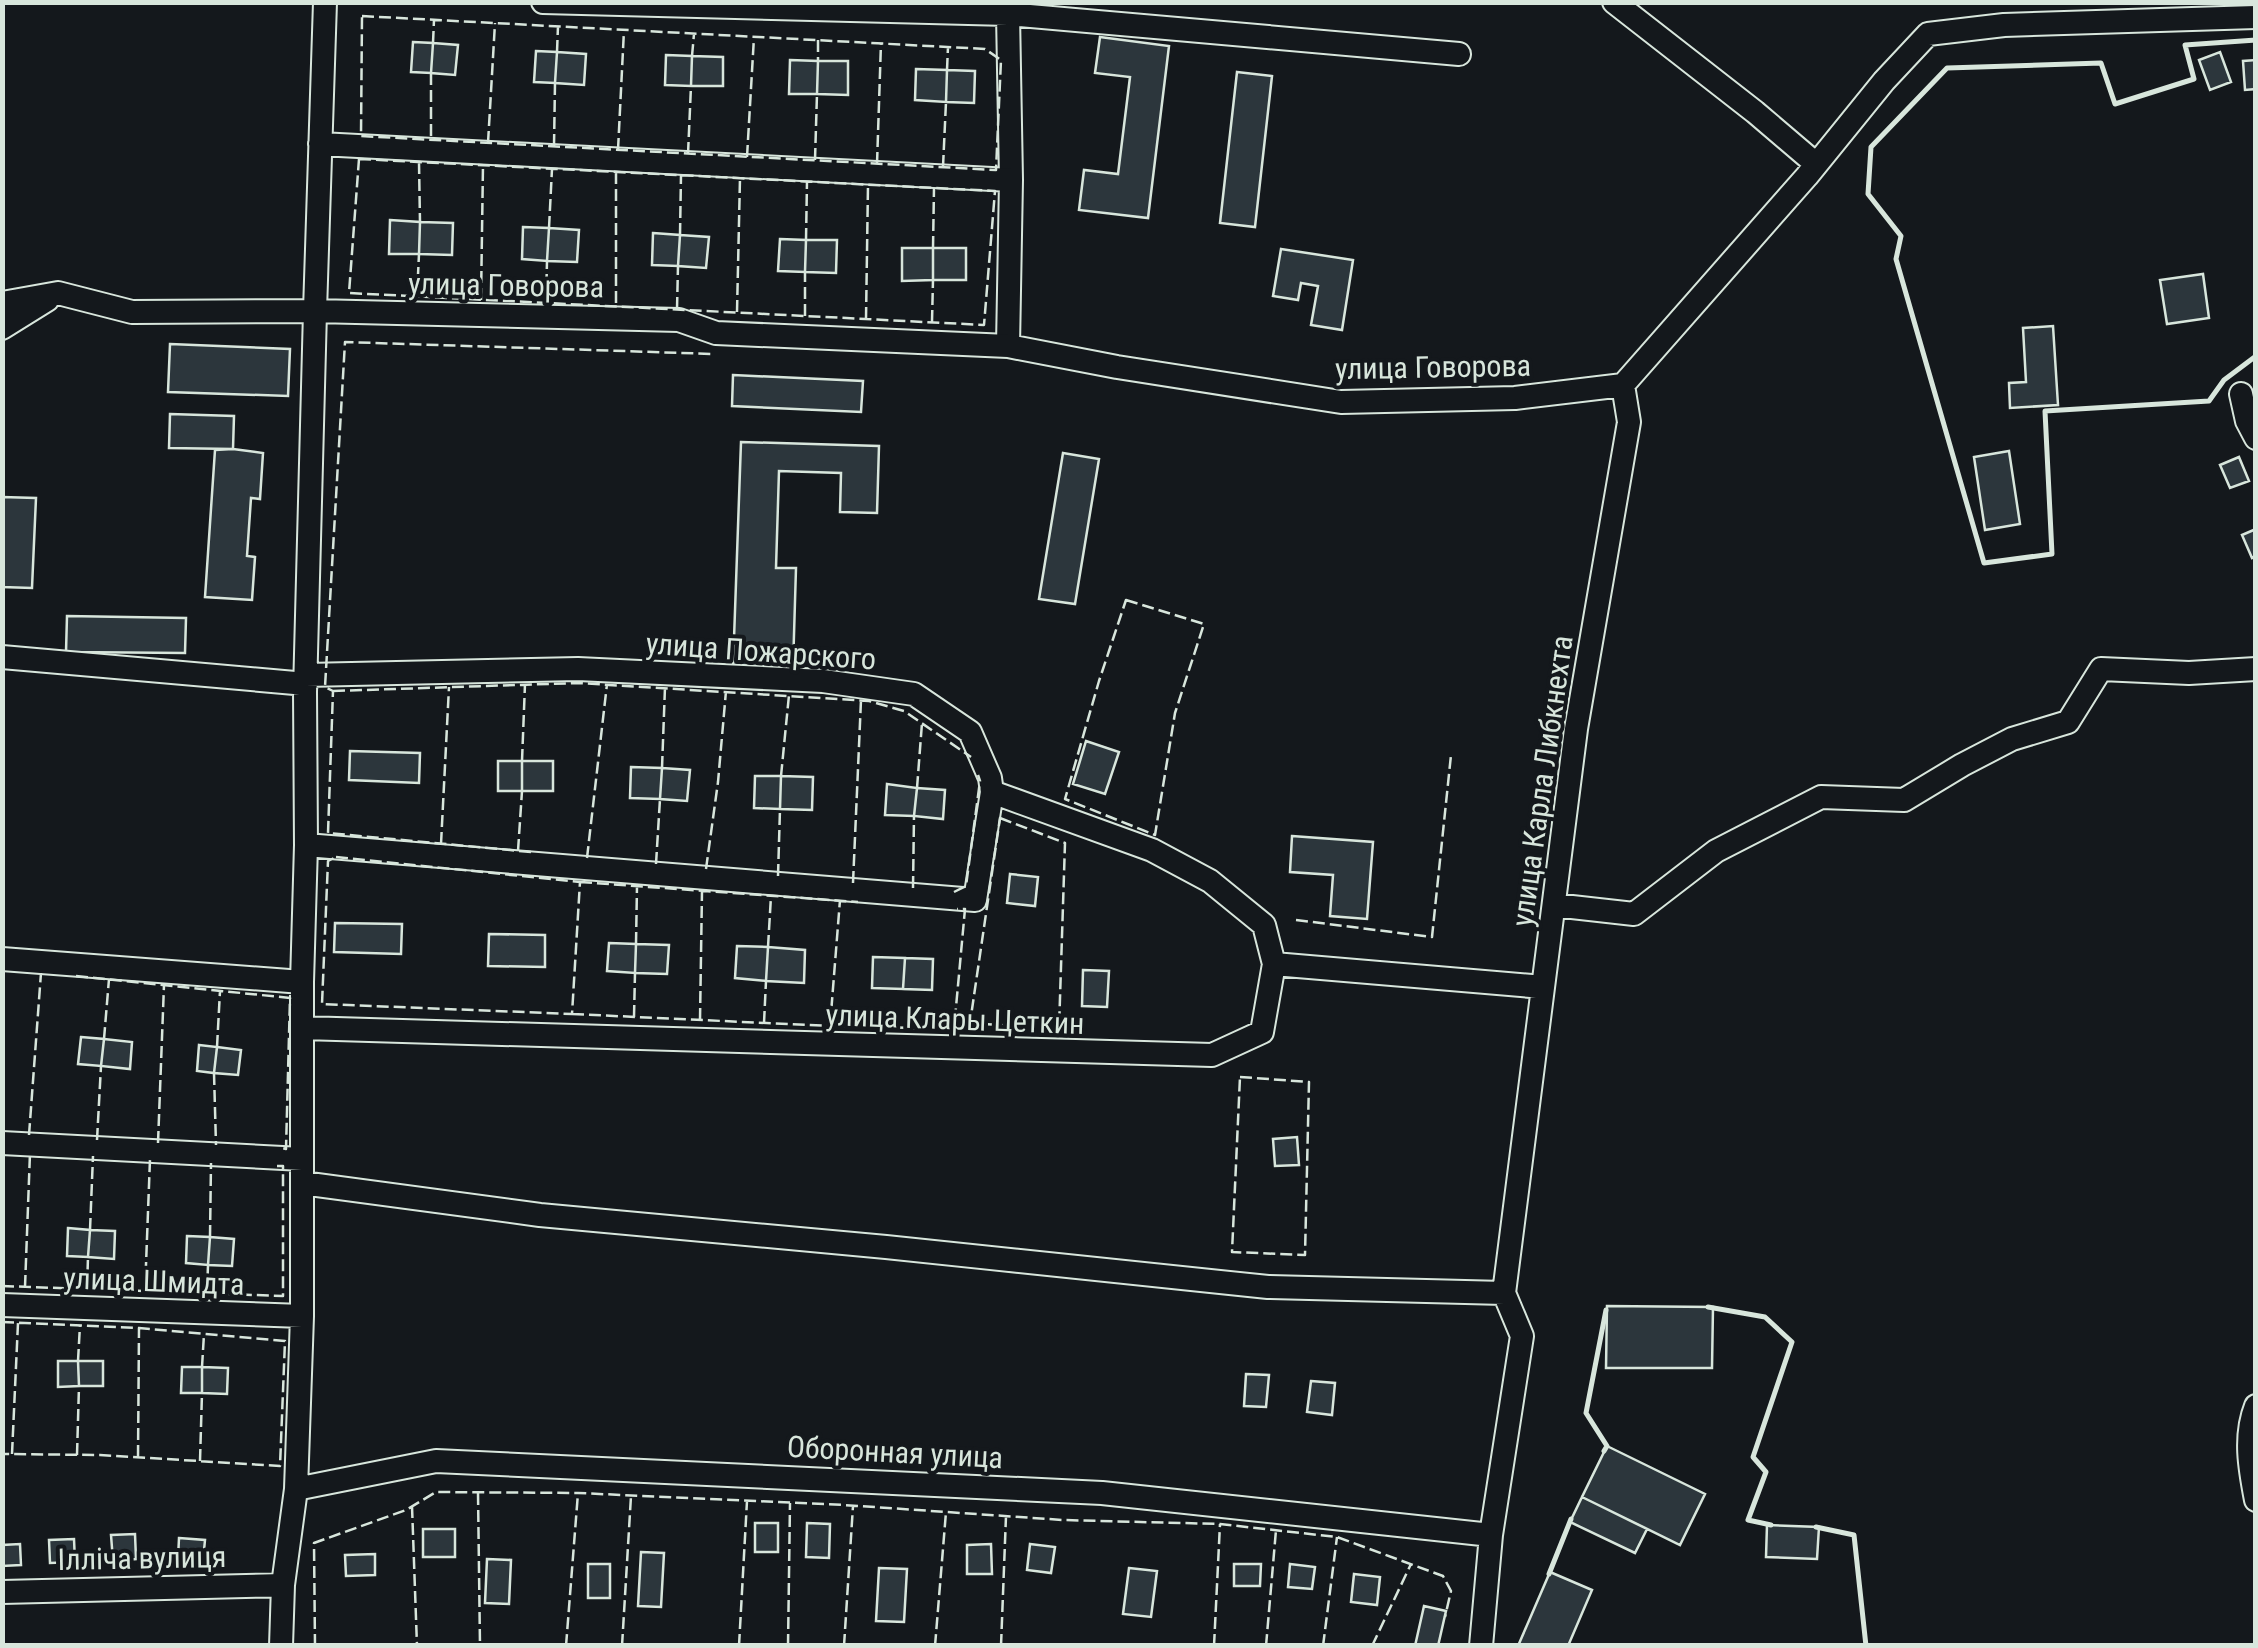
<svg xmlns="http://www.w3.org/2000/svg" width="2258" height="1648" font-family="'Roboto Condensed',sans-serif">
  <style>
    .building { fill: #2c363c; stroke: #d8e6dc; stroke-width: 2.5 }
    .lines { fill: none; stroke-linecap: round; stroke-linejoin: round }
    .minor-casing { stroke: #d8e6dc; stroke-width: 26 }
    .minor { stroke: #14181c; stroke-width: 22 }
    .fence { stroke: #d8e6dc; stroke-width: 2.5; stroke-dasharray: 12 5; stroke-linecap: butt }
    .wall { stroke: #d8e6dc; stroke-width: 5 }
    .labels { text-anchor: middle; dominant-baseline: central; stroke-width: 8; stroke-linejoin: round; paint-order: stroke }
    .street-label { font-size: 30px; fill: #d8e6dc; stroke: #14181c }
  </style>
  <rect width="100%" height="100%" fill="#14181c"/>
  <!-- building -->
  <path class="building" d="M1100,37L1169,46L1148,218L1079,210L1084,170L1118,174L1130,77L1095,73Z
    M413,42L433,43L431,73L411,72Z
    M433,43L458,45L455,75L431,73Z
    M536,51L557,52L555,83L534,82Z
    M557,52L586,54L584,85L555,83Z
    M2220,52L2231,82L2210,90L2199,60Z
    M666,55L692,56L691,86L665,85Z
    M692,56L723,57V86H691Z
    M790,60L818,61L817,94H789Z
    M2256,60V89L2245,90L2243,61Z
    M818,61H848V95L817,94Z
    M916,69L947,70L946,102L915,100Z
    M947,70L975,71L974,103L946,102Z
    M1237,72L1272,76L1255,227L1220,223Z
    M390,220L420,222L419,254H389Z
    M420,222L453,223L452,255L419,254Z
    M523,227L549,228L547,261L522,259Z
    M549,228L579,230L577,262L547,261Z
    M653,233L680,235L678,266L652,265Z
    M680,235L709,237L706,268L678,266Z
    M780,239L806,240L805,272L778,271Z
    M806,240H837L836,273L805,272Z
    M902,248H933V280L902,281Z
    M933,248H966V280H933Z
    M1281,249L1353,260L1342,330L1311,325L1318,286L1301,283L1298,300L1273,296Z
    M2203,274L2209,318L2167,324L2160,280Z
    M2053,326L2058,405L2010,408L2009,383L2026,382L2023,328Z
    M170,344L290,349L288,396L168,392Z
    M733,375L863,381L861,412L732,406Z
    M170,414L234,416L233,449L169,448Z
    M741,442L879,446L877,513L840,512L841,473L779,471L776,568H796L793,668L733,667Z
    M233,449L263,453L260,499L251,498L247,556L255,557L252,600L205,597L215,450Z
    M2009,451L2020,524L1985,530L1974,457Z
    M1063,453L1099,459L1075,604L1039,599Z
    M2239,457L2249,481L2230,488L2220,465Z
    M2,497L36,498L32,588L2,587Z
    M2256,529V556L2252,558L2242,535Z
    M67,616L186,618L185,653L66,652Z
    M1086,741L1119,752L1105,794L1073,784Z
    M350,751L420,753L419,783L349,780Z
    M498,761H522V791H498Z
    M522,761H553V791H522Z
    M631,767L662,768L660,799L630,798Z
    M662,768L690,770L687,801L660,799Z
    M755,776H781L780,809L754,808Z
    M781,776L813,777L812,810L780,809Z
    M887,784L917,788L914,816L885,815Z
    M917,788L945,790L943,819L914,816Z
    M1292,836L1373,842L1367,919L1330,916L1333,875L1290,872Z
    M1010,874L1038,877L1035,906L1007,903Z
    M335,923L402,924L401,954L334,952Z
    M489,934L545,935V967L488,966Z
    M609,943L636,944L635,973L607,971Z
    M636,944L669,945L667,974L635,973Z
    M737,946L768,947L766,981L735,978Z
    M768,947L805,950L804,983L766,981Z
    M873,957L905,958L903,989L872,988Z
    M905,958L933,959L932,990L903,989Z
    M1083,970L1109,971L1107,1007L1082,1006Z
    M81,1037L104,1039L101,1066L78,1064Z
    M104,1039L132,1042L130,1069L101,1066Z
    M199,1045L217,1047L214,1073L197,1071Z
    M217,1047L241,1050L238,1075L214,1073Z
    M1297,1137L1299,1165L1275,1166L1273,1139Z
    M68,1228L90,1230L88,1257L67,1256Z
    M90,1230L115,1231L114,1259L88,1257Z
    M187,1236L210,1237L208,1265L186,1263Z
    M210,1237L234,1239L232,1266L208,1265Z
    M1607,1306L1713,1307L1712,1368H1606Z
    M58,1361H78L79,1386L58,1387Z
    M78,1361H103V1386H79Z
    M182,1367H202V1393H181Z
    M202,1367L228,1368L227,1394L202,1393Z
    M1246,1374L1269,1375L1266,1407L1244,1406Z
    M1311,1381L1335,1383L1332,1415L1307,1412Z
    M1607,1446L1705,1494L1680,1545L1582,1497Z
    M1582,1497L1647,1529L1635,1553L1570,1522Z
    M755,1523H778V1552H755Z
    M807,1523L830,1524L829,1558L806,1557Z
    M1767,1525L1819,1527L1817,1559L1766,1557Z
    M423,1529H455V1557H423Z
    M135,1534L136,1559L113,1561L111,1535Z
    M179,1538L205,1540L203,1561L178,1559Z
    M74,1539L75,1562L50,1563L49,1540Z
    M20,1544L21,1565L2,1566V1545Z
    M991,1544L992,1574H967V1545Z
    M1030,1544L1055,1547L1051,1573L1027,1570Z
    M641,1552L664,1553L661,1607L638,1606Z
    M375,1554V1575L346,1576L345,1555Z
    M487,1559L511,1560L509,1604L485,1603Z
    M588,1564H610V1598H588Z
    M1234,1564H1261L1260,1586H1234Z
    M1290,1564L1315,1567L1312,1589L1288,1587Z
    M879,1568L907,1569L904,1622L876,1621Z
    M1129,1568L1157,1571L1151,1617L1123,1614Z
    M1550,1572L1592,1590L1568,1646H1518Z
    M1354,1574L1380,1577L1377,1605L1351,1602Z
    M1424,1606L1446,1611L1438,1646H1415Z"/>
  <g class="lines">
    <defs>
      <path id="minor" d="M543,2L1008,14L1011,180L1008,346L1117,367L1341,402L1515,398L1623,385
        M1614,2L1755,112L1816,164
        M1008,14L1459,54
        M320,144L1011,180
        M2,303L58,293L132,312L315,311L679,320L716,333L1008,346
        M2,328L47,300
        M1623,385L1807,176L1884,81L1928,34L2004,25L2256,17
        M2241,394L2247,421L2256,438
        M2,657L306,684
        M306,675L578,669L823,681L914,694L970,732L990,778L992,792L1152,850L1210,881L1264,925L1274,964
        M306,845L975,900L992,792
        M1554,905L1634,914L1716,851L1821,797L1904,800L1962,765L2012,739L2068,722L2101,669L2189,673L2256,669
        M2,959L302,982
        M303,1028L1212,1055L1262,1032L1274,964L1543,987
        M2,1143L302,1159
        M302,1183L540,1215L886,1247L1268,1287L1504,1293
        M2,1305L302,1316
        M2256,1406C2244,1436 2250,1469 2256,1500
        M296,1489L436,1461L1102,1493L1491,1535
        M2,1592L283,1585
        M281,1646L283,1585L296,1489L302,1316V982L306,845L305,692L315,311L325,2
        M1481,1646L1491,1535L1522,1336L1504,1293L1576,729L1629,422L1623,385"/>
    </defs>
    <!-- minor casing -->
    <use href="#minor" class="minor-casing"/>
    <!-- minor -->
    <use href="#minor" class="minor"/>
    <!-- fence -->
    <path class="fence" d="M362,16L985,49L1001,60L996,170L361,136Z
      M818,40V61
      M433,43L434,20
      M557,52L558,26
      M692,56L694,34
      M947,70L948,47
      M431,73V140
      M488,143L495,23
      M554,146L555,83
      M618,150L624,30
      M688,154L691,86
      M747,157L754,37
      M359,159L995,191L984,325L349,293Z
      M815,160L817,94
      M419,162L420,222
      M877,164L881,43
      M943,167L946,102
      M616,172V306
      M549,228L552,169
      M680,235L681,175
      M806,240L807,181
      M933,248L934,188
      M417,296L419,254
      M481,300L483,165
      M546,303L547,261
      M677,309L678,266
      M737,312L740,178
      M805,316V272
      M866,319L868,185
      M932,322L933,280
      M1126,600L1204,624L1175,713L1155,835L1065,799L1099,681Z
      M333,691L578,683L869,701L904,711L971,757
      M522,761L525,684
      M662,768L665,687
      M781,776L789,695
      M917,788L922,723
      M1000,818L1065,843L1059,1029L970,1023Z
      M441,844L449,687
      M518,851L522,791
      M531,852L328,833L333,691L325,687L345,342L714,354
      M336,857L580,882L572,1014L322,1004L328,861Z
      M587,858L607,684
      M656,864L660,799
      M706,869L718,782L726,691
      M778,876L780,809
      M580,882L858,902
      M853,883L861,700
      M913,888L914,816
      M954,892L966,886L980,781L978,775
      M1296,920L1432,937L1451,755
      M636,944L637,886
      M768,947L771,896
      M76,976L290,998L286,1149L282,1148
      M572,1014L830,1026L954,1029L965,909H957
      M634,1017L635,973
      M700,1020L702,891
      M764,1023L766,981
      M830,1026L840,900
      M104,1039L109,979
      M217,1047L220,991
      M214,1073L216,1145
      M1240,1077L1309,1082L1305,1255L1232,1252Z
      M29,1135L41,973
      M97,1140L101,1066
      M158,1143L164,985
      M90,1230L93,1156
      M210,1237L211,1163
      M2,1286L283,1296V1166H277
      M25,1287L30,1153
      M87,1289L88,1257
      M145,1291L150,1159
      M207,1293L208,1265
      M2,1322L139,1328L285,1341L280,1466L100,1455L2,1454
      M78,1361L80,1325
      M202,1367L204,1334
      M12,1454L18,1323
      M77,1455L79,1386
      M138,1457L139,1328
      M200,1461L202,1393
      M478,1493L480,1646
      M412,1506L417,1646
      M315,1646L314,1543L406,1510L436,1492L578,1493L844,1505L1063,1520L1220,1524L1337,1537L1443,1576L1451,1591L1445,1617
      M566,1646L578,1493
      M622,1646L631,1496
      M739,1646L747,1501
      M788,1646L790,1503
      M844,1646L853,1506
      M935,1646L946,1512
      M1001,1646L1006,1516
      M1214,1646L1220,1524
      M1266,1646L1276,1530
      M1323,1646L1337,1537
      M1372,1646L1411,1564"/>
    <!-- wall -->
    <path class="wall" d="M2256,40L2185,45L2194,79L2115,104L2101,63L1947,68L1871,147L1868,194L1901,236L1896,259L1984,563L2052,554L2045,411L2209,401L2224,380L2256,356
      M1708,1307L1765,1317L1792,1342L1753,1457L1766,1472L1748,1520L1771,1525
      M1604,1451L1607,1446L1586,1413L1606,1310
      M1816,1527L1854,1535L1866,1646
      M1549,1574L1571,1519"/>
  </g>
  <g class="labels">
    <!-- street labels -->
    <g class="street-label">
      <text transform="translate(506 285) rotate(1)">улица Говорова</text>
      <text transform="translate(1433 367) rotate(-1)">улица Говорова</text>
      <text transform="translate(761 651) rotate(4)">улица Пожарского</text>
      <text transform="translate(1542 781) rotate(-82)">улица Карла Либкнехта</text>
      <text transform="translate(955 1019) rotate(2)">улица Клары Цеткин</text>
      <text transform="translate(154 1281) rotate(2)">улица Шмидта</text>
      <text transform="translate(895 1452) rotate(3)">Оборонная улица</text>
      <text transform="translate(142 1558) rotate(-1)">Ілліча вулиця</text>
    </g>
  </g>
  <!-- border -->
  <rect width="2258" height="1648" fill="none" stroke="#d8e6dc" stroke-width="10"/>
</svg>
